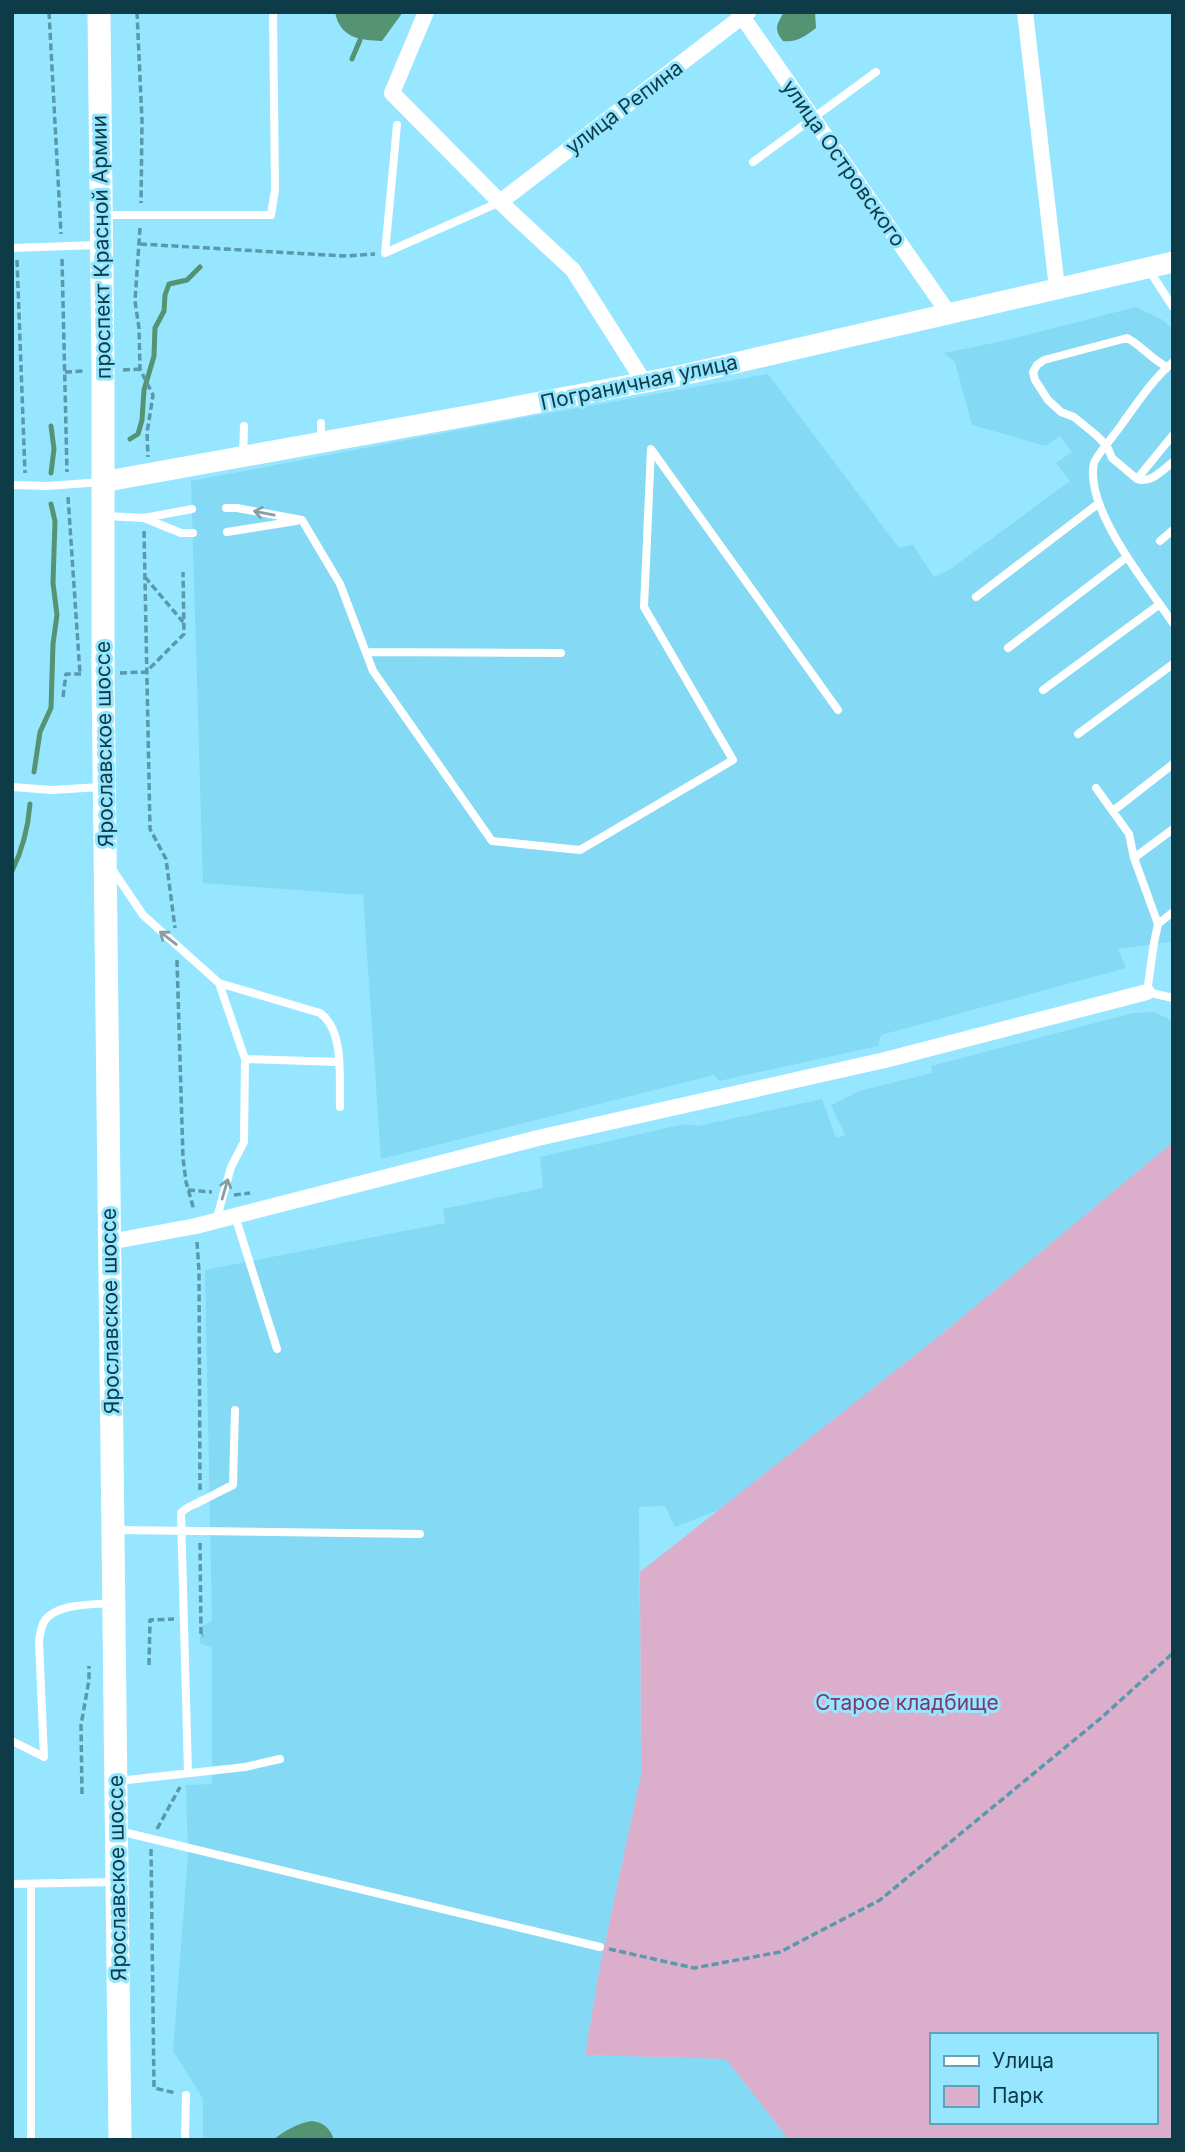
<svg xmlns="http://www.w3.org/2000/svg" width="1185" height="2152" font-family="Inter,sans-serif">
  <style>
    .built { fill: #84d9f4 }
    .green { fill: #dbaecb; fill-rule: evenodd }
    .water { fill: #559473 }
    .lines { fill: none; stroke-linecap: round; stroke-linejoin: round }
    .stream { stroke: #559473; stroke-width: 5 }
    .path { stroke: #5899ac; stroke-width: 3.5; stroke-dasharray: 7 3.5; stroke-linecap: butt }
    .service { stroke: #fff; stroke-width: 8 }
    .minor { stroke: #fff; stroke-width: 16 }
    .tertiary { stroke: #fff; stroke-width: 21 }
    .secondary { stroke: #fff; stroke-width: 23 }
    .oneway { stroke: #869ea4 }
    .labels { text-anchor: middle; dominant-baseline: central; stroke-width: 6; stroke-linejoin: round; paint-order: stroke }
    .street-label { font-size: 21px; fill: #0d3c48; stroke: #97e6ff }
    .park-label { font-size: 21px; fill: #7d3969; stroke: #97e6ff }
  </style>
  <rect width="100%" height="100%" fill="#97e6ff"/>
  <!-- built -->
  <path class="built" d="M1136,307L1163,320L1173,330V945L1169,942L1118,949L1126,968L881,1035L878,1046L719,1081L714,1075L381,1159L363,895L203,883L191,481L528,417L768,374L899,548L913,545L934,577L949,570L1070,481L1056,463L1072,452L1060,436L1046,446L972,425L955,362L944,353L1003,341Z
    M1154,1012L1173,1021V1142L943,1333L719,1510L675,1527L665,1506L639,1507L641,1775L600,1966L585,2055L726,2059L789,2140H203V2099L173,2051L188,1854L186,1785L212,1784V1648L200,1643V1627L212,1621L205,1270L445,1223L443,1209L543,1188L540,1157L684,1124L698,1126L822,1099L836,1138L845,1135L831,1105L859,1091L932,1073L931,1066L1133,1013Z"/>
  <!-- green -->
  <path class="green" d="M1173,1142V2140H789L726,2059L585,2055L600,1966L641,1775L640,1572L943,1333ZM931,2035H1155V2122H931Z"/>
  <!-- water -->
  <path class="water" d="M335,12H403L382,41C359,40 340,38 335,12Z
    M784,12H815L816,28C806,36 796,43 783,41C773,29 777,24 784,12Z
    M312,2121C323,2122 331,2129 334,2140H273C284,2131 298,2123 312,2121Z"/>
  <g class="lines">
    <!-- stream -->
    <path class="stream" d="M352,59L360,40
      M130,439L138,434L142,420L144,390L154,356L155,328L164,311L165,295L169,284L187,280L200,267
      M51,473L54,449L51,426
      M34,772L40,732L51,708L53,644L57,615L53,583L55,521L51,504
      M12,871C23,849 28,829 30,804"/>
    <!-- path -->
    <path class="path" d="M49,12L61,234
      M137,12L142,121L141,203
      M140,228L135,301L139,328L140,369L153,395L147,433L148,457
      M140,244L344,256L375,254
      M62,259L67,472
      M17,260L25,473
      M123,370L140,369
      M65,372L84,371
      M68,497L80,674
      M144,531L150,829L166,859L175,928
      M145,577L183,622
      M120,673L146,672L184,634L183,572
      M63,697L66,674H81
      M177,960L183,1158L186,1182L194,1210
      M188,1190L212,1192
      M234,1195L250,1193
      M197,1242L199,1271L200,1490
      M200,1543L201,1636L203,1635
      M149,1665L150,1620L174,1619
      M82,1794L81,1725L89,1680V1666
      M157,1829L180,1787
      M151,1849L154,2088L176,2093
      M609,1949L694,1968L780,1952L880,1900L1101,1718L1173,1653"/>
    <!-- service -->
    <path class="service" d="M397,125L385,253L500,202
      M753,162L876,72
      M104,215H271L275,190L273,12
      M12,248L98,245
      M1149,270L1173,307
      M1173,362C1153,379 1137,403 1122,424C1117,432 1095,457 1094,463C1084,509 1148,586 1173,623
      M1167,367C1151,359 1141,345 1127,338L1044,360L1037,365L1033,372L1035,380L1048,400L1061,412L1074,417L1096,435L1107,446L1112,458L1137,479C1151,484 1162,470 1173,462
      M321,423V441
      M243,455L244,426
      M1137,479L1173,435
      M12,485L47,486L102,482
      M226,508H237L302,520L340,584L373,671L492,841L580,850L733,760L644,607L651,449L838,710
      M106,516L144,518L192,509
      M144,518L181,533H193
      M227,532L296,521
      M1160,541L1173,530
      M976,597L1099,503
      M1008,648L1127,557
      M366,652L561,653
      M1043,690L1160,604
      M1078,734L1173,664
      M12,787L52,790L101,787
      M1096,788L1129,834L1134,858L1158,924L1154,943L1147,992L1173,998
      M1113,811L1173,764
      M1134,858L1173,829
      M112,869L143,915L219,983L320,1013C345,1031 339,1079 340,1107
      M1158,924L1173,912
      M245,1059L338,1062
      M235,1216L277,1349
      M216,1221L231,1167L244,1142L245,1059L219,983
      M117,1530L420,1534
      M12,1741L44,1757L39,1641C40,1634 41,1626 45,1620C59,1603 92,1605 111,1603
      M188,1773L181,1513C188,1505 193,1506 201,1501C212,1496 222,1490 233,1485L235,1410
      M118,1781L245,1767L280,1759
      M119,1831L600,1947
      M12,1884L114,1882
      M31,2140V1884
      M185,2140L186,2095"/>
    <!-- minor -->
    <path class="minor" d="M426,12L392,93L500,202L573,270L644,382
      M739,12L949,314
      M1025,12L1057,288
      M500,202L748,12
      M109,1242L196,1226L538,1138L885,1060L1147,992"/>
    <!-- tertiary -->
    <path class="tertiary" d="M102,482L478,414L683,375L1173,262"/>
    <!-- secondary -->
    <path class="secondary" d="M99,12L103,370V673L120,2140"/>
  </g>
  <!-- one-way arrows -->
  <defs><path id="oneway-shaft" d="M-6 0H5M1.5-3L5.5 0L1.5 3" fill="none" stroke-width="1.6" stroke-linecap="round" stroke-linejoin="round" transform="scale(1.75)"/></defs>
  <g class="oneway">
    <use href="#oneway-shaft" transform="translate(264 513) rotate(-169)"/>
    <use href="#oneway-shaft" transform="translate(168 938) rotate(-142)"/>
    <use href="#oneway-shaft" transform="translate(225 1189) rotate(-74)"/>
  </g>
  <g class="labels">
    <!-- street labels -->
    <g class="street-label">
      <text transform="translate(624 107) rotate(-37)">улица Репина</text>
      <text transform="translate(844 163) rotate(55)">улица Островского</text>
      <text transform="translate(101 247) rotate(-91)">проспект Красной Армии</text>
      <text transform="translate(639 382) rotate(-12)">Пограничная улица</text>
      <text transform="translate(104 744) rotate(-91)">Ярославское шоссе</text>
      <text transform="translate(110 1311) rotate(-91)">Ярославское шоссе</text>
      <text transform="translate(117 1878) rotate(-91)">Ярославское шоссе</text>
    </g>
    <!-- park labels -->
    <g class="park-label">
      <text x="907" y="1702">Старое кладбище</text>
    </g>
  </g>
  <!-- border -->
  <rect width="1185" height="2152" fill="none" stroke="#0d3c48" stroke-width="28"/>
  <!-- legend -->
  <rect x="930" y="2033" width="228" height="91" fill="#97e6ff" stroke="#60a2b6" stroke-width="2"/>
  <rect x="944" y="2056" width="35" height="10" fill="#ffffff" stroke="#60a2b6" stroke-width="2"/>
  <text x="992" y="2068" font-size="21" fill="#0d3c48">Улица</text>
  <rect x="944" y="2086" width="35" height="21" fill="#dbaecb" stroke="#60a2b6" stroke-width="2"/>
  <text x="992" y="2103" font-size="21" fill="#0d3c48">Парк</text>
</svg>
